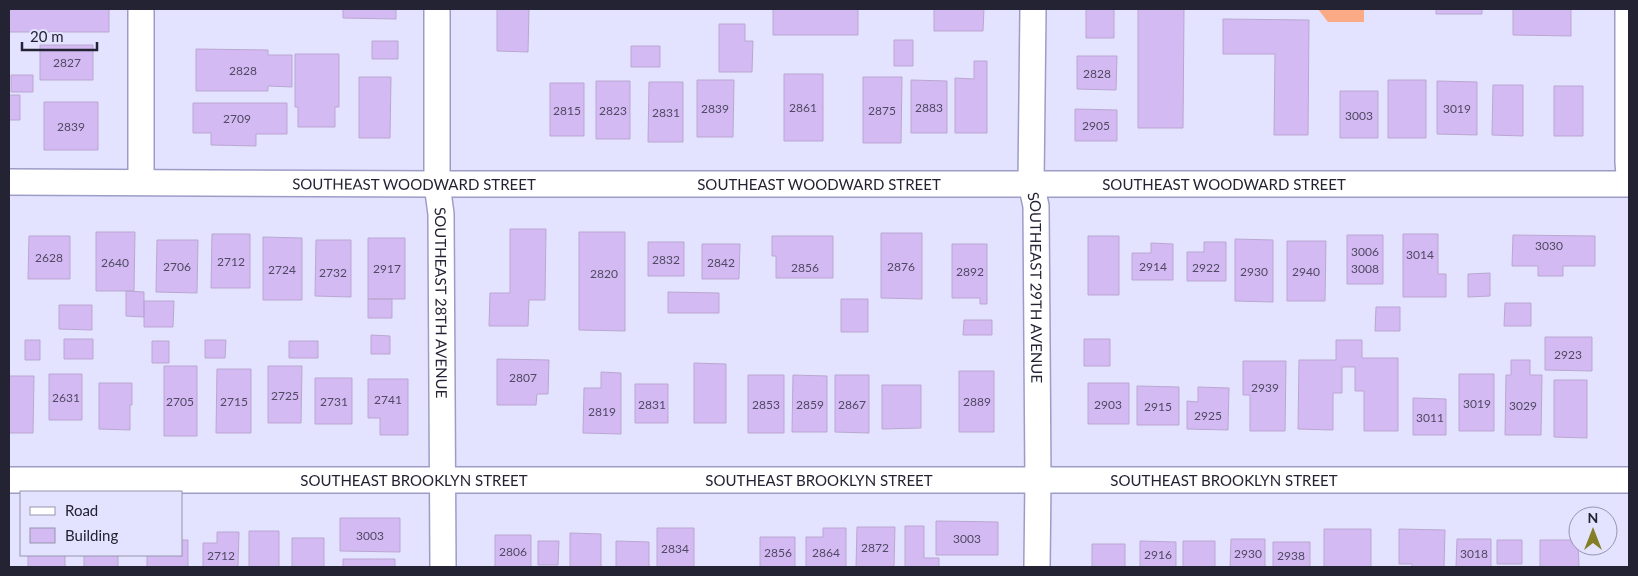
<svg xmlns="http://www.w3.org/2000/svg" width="1638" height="576" font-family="Lato,sans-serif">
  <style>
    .green { fill: #faaa84 }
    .building { fill: #d4baf2; stroke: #baa7d1 }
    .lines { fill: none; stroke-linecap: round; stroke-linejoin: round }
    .minor-casing { stroke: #9d9cc7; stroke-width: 28 }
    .minor { stroke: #fff; stroke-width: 25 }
    .labels { text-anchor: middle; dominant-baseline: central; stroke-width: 4; stroke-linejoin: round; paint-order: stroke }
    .number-label { font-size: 12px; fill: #4f4964 }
    .street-label { font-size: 15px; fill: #232334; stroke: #e3e3ff }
  </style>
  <rect width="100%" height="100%" fill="#e3e3ff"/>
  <!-- green -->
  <path class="green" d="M1318,9H1364V22H1328Z"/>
  <!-- building -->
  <path class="building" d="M9,9H109V32H9Z
    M343,9H396V19L343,18Z
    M497,9H529L528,52L497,51Z
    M773,9H858V35H773Z
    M934,9H984L983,31H934Z
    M1086,9H1114V38H1086Z
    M1138,9H1184L1183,128H1138Z
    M1436,9H1482V14H1436Z
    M1513,9H1571V36L1513,35Z
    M1223,19L1309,20L1308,135H1274L1275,54H1223Z
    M719,24H745V41H753L752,72H719Z
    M894,40H913V66H894Z
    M372,41H398V59H372Z
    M40,45H93V80H40Z
    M631,46H660V67H631Z
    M196,49L268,50V55H292V87L268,86V91H196Z
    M295,54H339V107H335V127H298V107H295Z
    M1077,56H1117L1116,90L1077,89Z
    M974,61H987V133H955V78L974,79Z
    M784,74H823V141H784Z
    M11,75H33V92H11Z
    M359,77H391L390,138H359Z
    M863,77H902L901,143H863Z
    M697,80H734L733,137H697Z
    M911,80L947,81V133H911Z
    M1388,80H1426V138H1388Z
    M596,81H630V139H596Z
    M1437,81L1477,82V135L1437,134Z
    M649,82H683V142H648Z
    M550,83H584V136H550Z
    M1493,85H1523V136L1492,135Z
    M1554,86H1583V136H1554Z
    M1340,91H1378V138H1340Z
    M9,95H20V120H9Z
    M44,102H98V150H44Z
    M193,103H287V134H256V146L211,145V133H193Z
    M1075,109L1117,110V141H1075Z
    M510,229H546L545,300H529L528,326H489L490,293H510Z
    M96,232H135L134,291H96Z
    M579,232H625V331L579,330Z
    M881,233H922V299L881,298Z
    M212,234H250V288H211Z
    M1403,234H1438V274H1446V297H1403Z
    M1347,235H1383V284H1347Z
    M1513,235L1595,236V266H1563V276H1538V266H1512Z
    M29,236H70V279H28Z
    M772,236H833V278H776V256H772Z
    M1088,236H1119V295H1088Z
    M263,237L302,238V300H263Z
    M368,238H405V299H368Z
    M1235,239L1273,240V302L1235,301Z
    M157,240H198L197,293L156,292Z
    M316,240H351V297L315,296Z
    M1287,241H1326L1325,301H1287Z
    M648,242H684V276H648Z
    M1204,242H1226V281H1187V252H1204Z
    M1151,243L1173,244V280H1132V253H1151Z
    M702,244H740L739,279H702Z
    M952,244H987V304H980V298H952Z
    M1490,273V296L1468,297V274Z
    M126,291L144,292V317L126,316Z
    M668,292L719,293V313H668Z
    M368,299H392V318H368Z
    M841,299H868V332H841Z
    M144,301H174L173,327H144Z
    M1505,303H1531V326H1504Z
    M59,305H92V330L59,329Z
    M1376,307H1400V331H1375Z
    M964,320H992V335H963Z
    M371,335L390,336V354H371Z
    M1545,337H1592V371L1545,370Z
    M64,339H93V359H64Z
    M1084,339H1110V366H1084Z
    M25,340H40V360H25Z
    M205,340H226L225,358H205Z
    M1336,340H1362V358H1398V431H1364V391H1355V367H1342V393H1333V430L1298,429L1299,360H1336Z
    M152,341H169V363H152Z
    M289,341H318V358H289Z
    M497,359L549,360L548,394H537L536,405H497Z
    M1511,360H1530V375H1542L1541,435H1505L1506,375H1511Z
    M1243,361H1286L1285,431H1250V395H1243Z
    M694,363L726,364V423H694Z
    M164,366H197V436H164Z
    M268,366H302L301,423H268Z
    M217,369H251V433H216Z
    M959,371H994V432H959Z
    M601,372L621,373V434L583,433L584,388H601Z
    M49,374H82V420H49Z
    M1459,374H1494V431H1459Z
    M748,375H784V433H748Z
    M793,375L827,376V432H792Z
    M835,375H869V433L835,432Z
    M9,376H34L33,433H9Z
    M315,378H352V424H315Z
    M368,379H408V435H380V418H368Z
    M1554,380H1587V438L1554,437Z
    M99,383H132V405H130V430L99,429Z
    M1088,383H1129V424H1088Z
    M635,384H668V423H635Z
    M882,385H921V428L882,429Z
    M1137,386L1179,387V425H1137Z
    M1198,387L1229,388L1228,430L1187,429V401L1198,402Z
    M1413,398L1446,399V435H1413Z
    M340,518H400V552L340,551Z
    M936,521L998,522V555H936Z
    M905,526H924V558H939V567H905Z
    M857,527H895L894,567H856Z
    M657,528H694V567H657Z
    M823,528H846V567H806V537H823Z
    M1324,529H1371V567H1324Z
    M1399,529L1445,530L1444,567H1412V564H1399Z
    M249,531H279V567H249Z
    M217,532H239L238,567H203V543H217Z
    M570,533L601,534V567H570Z
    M495,535H531V567H495Z
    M760,537H795V567H760Z
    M292,538H324V567H292Z
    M1231,539H1265V567H1230Z
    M1457,539H1491V567H1456Z
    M181,540H188V567H147V555H181Z
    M1497,540H1522V564H1497Z
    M1540,540H1578L1579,567H1540Z
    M538,541H559L558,565H538Z
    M616,541L649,542V567H616Z
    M1140,541L1176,542V567H1140Z
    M1183,541H1215V567H1183Z
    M1273,542H1310V567H1273Z
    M1092,544H1125V567H1092Z
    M28,555H65V567H28Z
    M84,555H118V567H84Z
    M343,559H395V567H343Z"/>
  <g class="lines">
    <defs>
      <g id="minor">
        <path id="s1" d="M437,9V184L441,214L443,567"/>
        <path id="s2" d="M1033,9L1031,183L1036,206L1038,480L1037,567"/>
        <path d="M1628,9V162L1629,175"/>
        <path id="s3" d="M9,182L437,184H1629"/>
        <path d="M141,182V9"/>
        <path id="s4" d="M9,480H1629"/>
      </g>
    </defs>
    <!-- minor casing -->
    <use href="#minor" class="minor-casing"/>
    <!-- minor -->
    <use href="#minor" class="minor"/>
  </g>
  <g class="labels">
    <!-- number labels -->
    <g class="number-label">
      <text x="67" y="62">2827</text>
      <text x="243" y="70">2828</text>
      <text x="1097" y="73">2828</text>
      <text x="803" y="107">2861</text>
      <text x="929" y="107">2883</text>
      <text x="715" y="108">2839</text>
      <text x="1457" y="108">3019</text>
      <text x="567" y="110">2815</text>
      <text x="613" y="110">2823</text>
      <text x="882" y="110">2875</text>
      <text x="666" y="112">2831</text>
      <text x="1359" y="115">3003</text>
      <text x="237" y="118">2709</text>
      <text x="1096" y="125">2905</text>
      <text x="71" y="126">2839</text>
      <text x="1549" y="245">3030</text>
      <text x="1365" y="251">3006</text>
      <text x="1420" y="254">3014</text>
      <text x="49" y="257">2628</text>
      <text x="666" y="259">2832</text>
      <text x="231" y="261">2712</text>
      <text x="115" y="262">2640</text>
      <text x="721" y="262">2842</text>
      <text x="177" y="266">2706</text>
      <text x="901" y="266">2876</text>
      <text x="1153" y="266">2914</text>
      <text x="805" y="267">2856</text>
      <text x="1206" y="267">2922</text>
      <text x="387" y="268">2917</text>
      <text x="1365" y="268">3008</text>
      <text x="282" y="269">2724</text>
      <text x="970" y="271">2892</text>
      <text x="1254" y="271">2930</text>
      <text x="1306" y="271">2940</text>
      <text x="333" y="272">2732</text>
      <text x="604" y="273">2820</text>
      <text x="1568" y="354">2923</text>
      <text x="523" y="377">2807</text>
      <text x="1265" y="387">2939</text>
      <text x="285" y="395">2725</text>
      <text x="66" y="397">2631</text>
      <text x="388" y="399">2741</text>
      <text x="180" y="401">2705</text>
      <text x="234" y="401">2715</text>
      <text x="334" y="401">2731</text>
      <text x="977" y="401">2889</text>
      <text x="1477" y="403">3019</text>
      <text x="652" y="404">2831</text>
      <text x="766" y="404">2853</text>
      <text x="810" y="404">2859</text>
      <text x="852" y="404">2867</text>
      <text x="1108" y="404">2903</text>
      <text x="1523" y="405">3029</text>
      <text x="1158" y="406">2915</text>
      <text x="602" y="411">2819</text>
      <text x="1208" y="415">2925</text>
      <text x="1430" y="417">3011</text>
      <text x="370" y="535">3003</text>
      <text x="967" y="538">3003</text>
      <text x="875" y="547">2872</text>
      <text x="675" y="548">2834</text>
      <text x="513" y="551">2806</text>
      <text x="778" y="552">2856</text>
      <text x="826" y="552">2864</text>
      <text x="1248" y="553">2930</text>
      <text x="1474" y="553">3018</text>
      <text x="1158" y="554">2916</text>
      <text x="221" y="555">2712</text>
      <text x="1291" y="555">2938</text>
    </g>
    <!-- street labels -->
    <g class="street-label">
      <text stroke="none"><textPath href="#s3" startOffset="405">SOUTHEAST WOODWARD STREET</textPath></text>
      <text stroke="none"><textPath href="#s3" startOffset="810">SOUTHEAST WOODWARD STREET</textPath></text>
      <text stroke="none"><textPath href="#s3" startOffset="1215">SOUTHEAST WOODWARD STREET</textPath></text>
      <text stroke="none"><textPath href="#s2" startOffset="279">SOUTHEAST 29TH AVENUE</textPath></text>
      <text stroke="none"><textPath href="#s1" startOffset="294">SOUTHEAST 28TH AVENUE</textPath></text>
      <text stroke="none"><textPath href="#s4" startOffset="405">SOUTHEAST BROOKLYN STREET</textPath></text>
      <text stroke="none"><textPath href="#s4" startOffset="810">SOUTHEAST BROOKLYN STREET</textPath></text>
      <text stroke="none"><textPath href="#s4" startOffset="1215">SOUTHEAST BROOKLYN STREET</textPath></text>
    </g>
  </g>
  <!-- border -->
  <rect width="1638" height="576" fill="none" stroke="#232334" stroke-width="20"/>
  <!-- legend -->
  <rect x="20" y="491" width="162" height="65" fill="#e3e3ff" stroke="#9696ae"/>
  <rect x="30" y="507" width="25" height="8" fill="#ffffff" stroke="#9696ae"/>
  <text x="65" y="516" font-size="15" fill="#232334">Road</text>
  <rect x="30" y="528" width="25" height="15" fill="#d4baf2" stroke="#9696ae"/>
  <text x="65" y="541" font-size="15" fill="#232334">Building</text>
  <!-- north arrow -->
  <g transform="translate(1593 531)"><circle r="24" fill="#e3e3ff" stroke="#9696ae"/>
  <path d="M0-4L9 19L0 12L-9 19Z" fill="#847e26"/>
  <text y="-8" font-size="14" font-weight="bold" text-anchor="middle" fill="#232334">N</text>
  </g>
  <!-- scale -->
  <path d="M22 42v8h75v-8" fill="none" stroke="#232334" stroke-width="2.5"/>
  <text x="30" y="42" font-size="15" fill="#232334" stroke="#e3e3ff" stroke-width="4" paint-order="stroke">20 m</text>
</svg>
